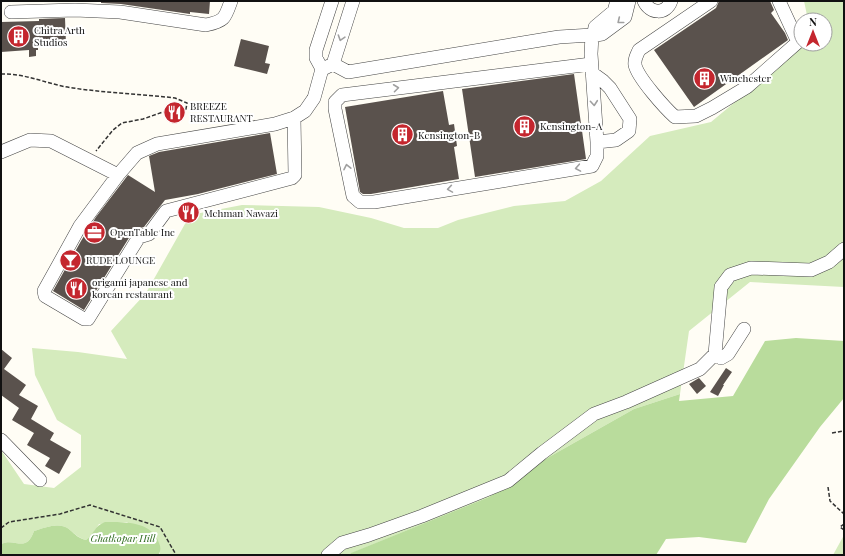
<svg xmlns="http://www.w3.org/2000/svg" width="845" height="556" font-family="'Playfair Display',serif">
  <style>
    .green { fill: #d5ebbd }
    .forest { fill: #b9dc9c }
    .building { fill: #5a524d }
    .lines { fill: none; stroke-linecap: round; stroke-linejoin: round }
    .minor-casing { stroke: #444; stroke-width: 14 }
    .path { stroke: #333; stroke-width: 1.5; stroke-dasharray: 4 2; stroke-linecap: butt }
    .minor { stroke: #fff; stroke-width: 13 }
    .oneway { stroke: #a0a0a0 }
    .labels { text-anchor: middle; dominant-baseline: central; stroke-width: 4; stroke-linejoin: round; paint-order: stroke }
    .poi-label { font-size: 10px; fill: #111; stroke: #fff; text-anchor: start }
    .park-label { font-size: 10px; font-style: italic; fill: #2f6b1f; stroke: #fff }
  </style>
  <rect width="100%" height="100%" fill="#fffdf5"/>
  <!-- green -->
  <path class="green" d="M804,1H844V287L750,282L689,331L680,394L634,409L549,457L489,497L352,553L350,555H158L160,553L127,522L99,524L91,536L86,540C79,538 76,535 70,530C60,521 45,528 34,531C26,554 15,537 1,544V450L24,484L54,488L81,467V435L57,420L35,375L32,348L78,352L127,359L111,331L146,293L190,215L242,205L319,207L371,218L404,228H438L458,220L514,206L565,201L601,181L650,136L711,122L805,44H825V20H808Z
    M844,535V555H833Z"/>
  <!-- forest -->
  <path class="forest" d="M796,338L844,341V398L820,427L769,499L746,543L699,537L666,539L656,555H350L351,553L489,497L549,457L634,409L680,394L679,401L733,396L765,341Z
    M105,522C124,522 152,521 159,543C161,547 161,551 158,555H1V544C15,537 26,554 34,531C45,528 60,521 70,530C76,535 78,538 86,540C95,533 94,526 105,522Z"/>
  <!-- building -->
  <path class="building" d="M101,1H210L209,14L190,12V14L121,4L101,3Z
    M719,1H770L774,10L771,13L785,33L788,40L694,107L654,50L716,8Z
    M65,18L66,45L38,46V50H36V56L29,57V50L1,52V22L39,21V19Z
    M241,39L269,46L265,63L270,64L267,74L234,66Z
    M574,74L586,159L475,177L462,89Z
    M443,91L449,125L454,124L457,146L454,147L459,179L371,194H363L360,192L345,107Z
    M270,133L277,174L198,194L165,200L144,227L137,229L132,233L84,310L53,291L81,241L96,217L128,175L155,192L149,156L159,152Z
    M1,349L12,358L4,369L26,385L19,395L38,406L31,419L54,433L50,440L71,452L59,474L45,466L50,458L27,445L34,433L12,420L19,408L1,395Z
    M726,368L732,372L723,385H724L718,396L710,392Z
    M699,378L706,386L697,394L689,384Z"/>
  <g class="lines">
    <defs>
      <path id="minor" d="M644,1C650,14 666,15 671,1
        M711,1L639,50C637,55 634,59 635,65C638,78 665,108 675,117L696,116L712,108L747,87L798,42L779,1
        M11,12L75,10L120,12L206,25C225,21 225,18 231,1
        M594,33L596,35L602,34L625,17L629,1
        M594,33L595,27L614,11L617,1
        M333,64L348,72L559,37L592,35L594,33
        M591,64L342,95L335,102V109L353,196L360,202H374L592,166L597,156V142L591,54L592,35
        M325,68L333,64L353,1
        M592,73L603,81L610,88L630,119L629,131L616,140L597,142
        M294,118L295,175L292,178L166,211L149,234L139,237L88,319H84L45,296L44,291L80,226L118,175L137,153L157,144L275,124L294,118L305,111L314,98L322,69L316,58V50L332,1
        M1,152L30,140L51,141L118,175
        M715,354L721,358L728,354L744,329
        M1,440L40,480
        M328,555L342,543L369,535L422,516L508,481L542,453L594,414L626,402L700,369L715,354L721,287L730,275L751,268L811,270L829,262L844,249"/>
    </defs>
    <!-- minor casing -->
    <use href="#minor" class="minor-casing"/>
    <!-- path -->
    <path class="path" d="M1,74C26,73 49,85 73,88C107,93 141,94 175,98L187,103L186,109L181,114L163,112L143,119L122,123L113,130L96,151
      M832,433L844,431
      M828,487L830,501L844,514
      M844,524L840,527L844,530
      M1,528L9,522L60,514L90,505L160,527L175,553V555"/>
    <!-- minor -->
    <use href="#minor" class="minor"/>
  </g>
  <!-- one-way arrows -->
  <defs><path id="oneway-chevron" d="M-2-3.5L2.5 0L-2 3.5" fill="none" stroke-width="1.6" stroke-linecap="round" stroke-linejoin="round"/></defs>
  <g class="oneway">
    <use href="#oneway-chevron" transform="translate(620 21) rotate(141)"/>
    <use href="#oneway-chevron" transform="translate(341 38) rotate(108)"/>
    <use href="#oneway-chevron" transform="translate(396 88) rotate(-7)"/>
    <use href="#oneway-chevron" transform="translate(594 103) rotate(85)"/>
    <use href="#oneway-chevron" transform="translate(347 167) rotate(-102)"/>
    <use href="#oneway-chevron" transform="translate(578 168) rotate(170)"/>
    <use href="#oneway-chevron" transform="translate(450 189) rotate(171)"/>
  </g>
  <!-- icons -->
  <defs>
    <symbol id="building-disc" viewBox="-11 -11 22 22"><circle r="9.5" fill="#c4262e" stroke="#fff"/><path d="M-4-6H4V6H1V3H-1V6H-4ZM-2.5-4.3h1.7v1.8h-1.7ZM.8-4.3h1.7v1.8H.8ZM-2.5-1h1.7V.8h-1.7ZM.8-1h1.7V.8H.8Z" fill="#fff"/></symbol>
    <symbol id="restaurant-disc" viewBox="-11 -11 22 22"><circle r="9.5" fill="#c4262e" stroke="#fff"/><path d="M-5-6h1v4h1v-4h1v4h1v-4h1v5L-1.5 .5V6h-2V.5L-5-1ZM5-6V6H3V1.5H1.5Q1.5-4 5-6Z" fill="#fff"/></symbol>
    <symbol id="office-disc" viewBox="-11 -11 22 22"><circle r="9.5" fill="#c4262e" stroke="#fff"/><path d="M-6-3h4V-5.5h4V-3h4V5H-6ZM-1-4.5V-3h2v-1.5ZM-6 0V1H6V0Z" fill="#fff"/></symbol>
    <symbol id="bar-disc" viewBox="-11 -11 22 22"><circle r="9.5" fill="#c4262e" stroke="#fff"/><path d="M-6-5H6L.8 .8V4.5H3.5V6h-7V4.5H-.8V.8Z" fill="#fff"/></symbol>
  </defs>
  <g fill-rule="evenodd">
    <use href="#building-disc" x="6" y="24" width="25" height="25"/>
    <use href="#building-disc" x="692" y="66" width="25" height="25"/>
    <use href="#restaurant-disc" x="162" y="100" width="25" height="25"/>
    <use href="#building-disc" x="512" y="114" width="25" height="25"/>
    <use href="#building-disc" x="390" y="122" width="25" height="25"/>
    <use href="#restaurant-disc" x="176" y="200" width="25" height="25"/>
    <use href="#office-disc" x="82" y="220" width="25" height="25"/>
    <use href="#bar-disc" x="58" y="248" width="25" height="25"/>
    <use href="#restaurant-disc" x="64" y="276" width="25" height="25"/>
  </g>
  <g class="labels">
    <!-- poi labels -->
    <g class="poi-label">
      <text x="34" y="30">Chitra Arth<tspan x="34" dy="12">Studios</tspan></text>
      <text x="720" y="78">Winchester</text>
      <text x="190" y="106">BREEZE<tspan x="190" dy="12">RESTAURANT</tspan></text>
      <text x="540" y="126">Kensington-A</text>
      <text x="418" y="135">Kensington-B</text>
      <text x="204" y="213">Mehman Nawazi</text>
      <text x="110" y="232">OpenTable Inc</text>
      <text x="86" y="260">RUDE LOUNGE</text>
      <text x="92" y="282">origami japanese and<tspan x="92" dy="12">korean restaurant</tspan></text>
    </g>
    <!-- park labels -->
    <g class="park-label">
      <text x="123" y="538">Ghatkopar Hill</text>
    </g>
  </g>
  <!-- border -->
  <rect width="845" height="556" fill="none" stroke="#111111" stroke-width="4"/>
  <!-- north arrow -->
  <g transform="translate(813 32)"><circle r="19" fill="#ffffff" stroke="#a0a0a0"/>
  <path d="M0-3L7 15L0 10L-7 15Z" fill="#c4262e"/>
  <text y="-6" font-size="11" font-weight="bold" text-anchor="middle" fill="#111111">N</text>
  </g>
</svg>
